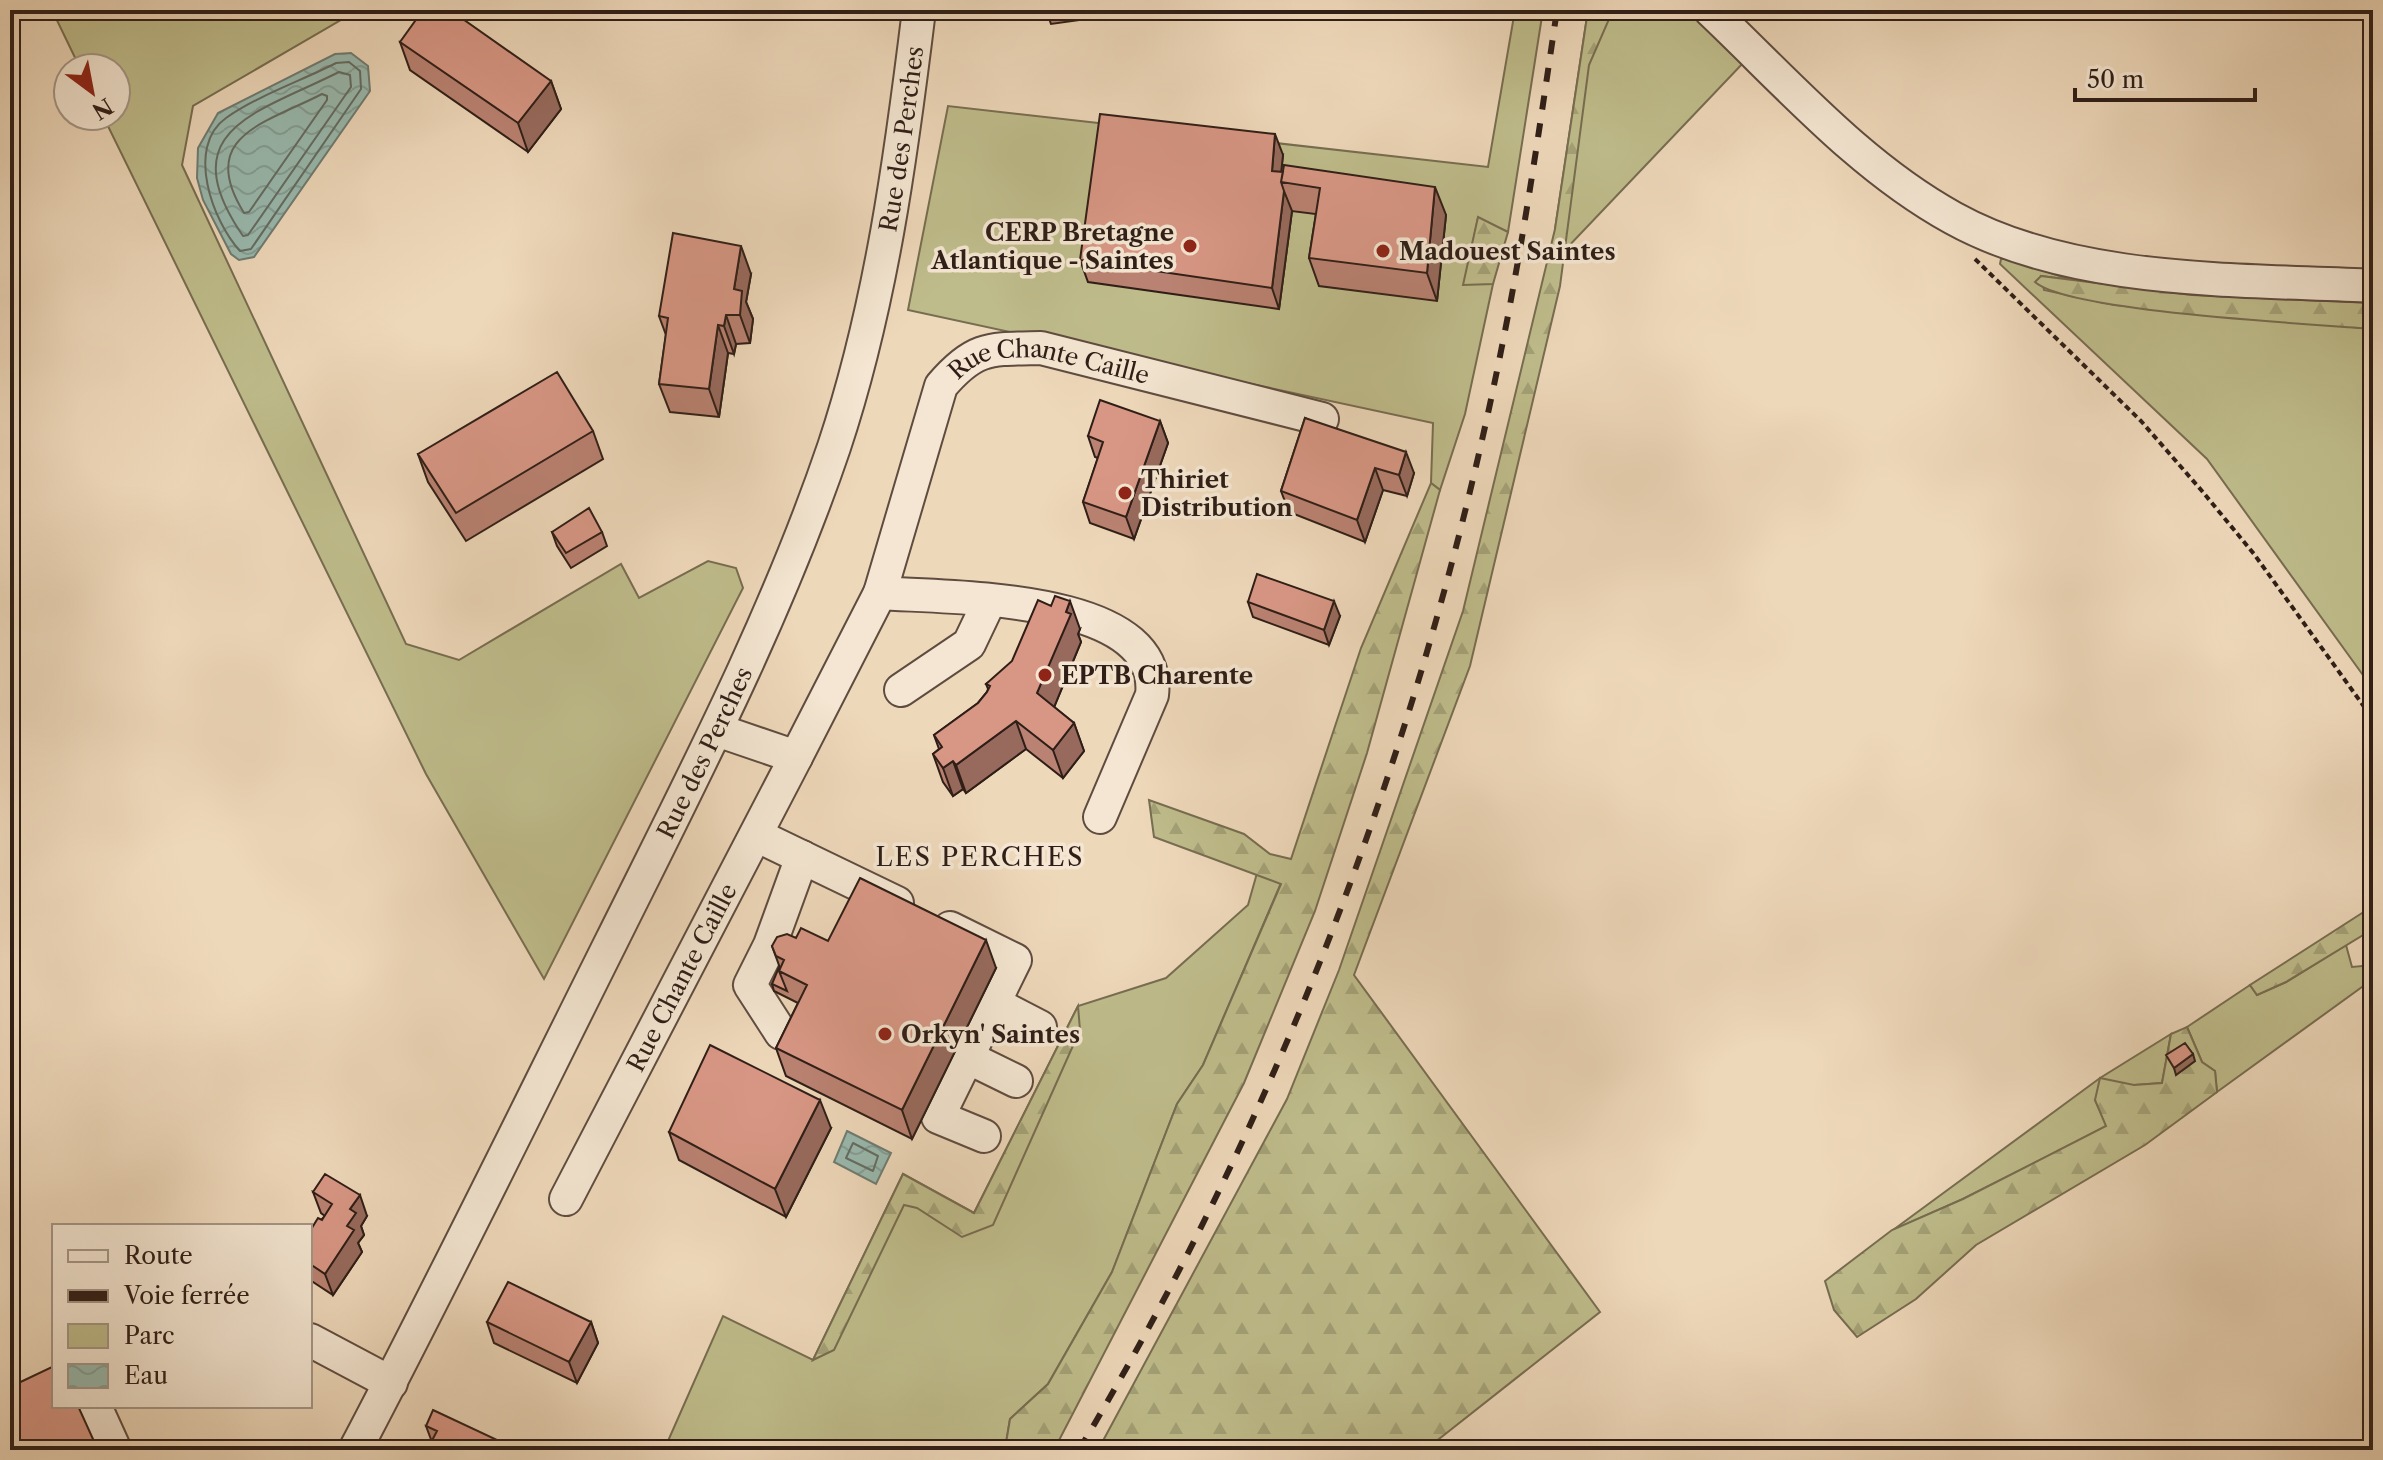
<svg xmlns="http://www.w3.org/2000/svg" width="2383" height="1460" font-family="'Libre Caslon Text',serif">
  <style>
    .green { fill: #bfbc8b; stroke: #776d51; stroke-width: 2 }
    .forest { fill: url(#forest-firs); stroke: #776d51; stroke-width: 2 }
    .water { fill: url(#water-waves); stroke: #6f7c72; stroke-width: 2 }
    .lines { fill: none; stroke-linecap: round; stroke-linejoin: round }
    .shore { stroke: #646c63; stroke-width: 2 }
    .minor-casing { stroke: #5f4c40; stroke-width: 36 }
    .path { stroke: #2f1e17; stroke-width: 4; stroke-dasharray: 6 4; stroke-linecap: butt }
    .minor { stroke: #f4e6d2; stroke-width: 32 }
    .rail { stroke: #2f1e17; stroke-width: 6; stroke-dasharray: 14 14; stroke-linecap: butt }
    .wall { fill: #ba8272; stroke: #2f1e17; stroke-width: 2 }
    .shaded-wall { fill: #976a5d; stroke: #2f1e17; stroke-width: 2 }
    .building { fill: #d89785; stroke: #2f1e17; stroke-width: 2 }
    .poi-dot { fill: #8f2418; stroke: #f4e6d2; stroke-width: 3 }
    .labels { text-anchor: middle; dominant-baseline: central; stroke-width: 7; stroke-linejoin: round; paint-order: stroke }
    .street-label { font-size: 24px; fill: #2f1e17; stroke: #f4e6d2 }
    .poi-label { font-size: 24px; font-weight: bold; fill: #2f1e17; stroke: #f4e6d2; text-anchor: start }
    .neighbourhood-label { font-size: 26px; letter-spacing: 2px; fill: #2f1e17; stroke: #f4e6d2 }
  </style>
  <defs>
    <pattern id="forest-firs" width="22" height="20" patternUnits="userSpaceOnUse" patternTransform="scale(2)"><rect width="22" height="20" fill="#bfbc8b"/><path d="M5 1l3.5 6h-7zM16 11l3.5 6h-7z" fill="#a4a177"/></pattern>
    <pattern id="water-waves" width="16" height="10" patternUnits="userSpaceOnUse" patternTransform="scale(2)"><rect width="16" height="10" fill="#99baaf"/><path d="M0 5q4-4 8 0t8 0" fill="none" stroke="#849f96"/></pattern>
  </defs>
  <rect width="100%" height="100%" fill="#eed8ba"/>
  <filter id="stains"><feTurbulence type="fractalNoise" baseFrequency=".0025" numOctaves="4"/><feColorMatrix values="0 0 0 0 .2 0 0 0 0 .09 0 0 0 0 .02 0 0 0 .5 -.17"/></filter>
  <radialGradient id="worn" r=".72"><stop offset=".6" stop-color="#630" stop-opacity="0"/><stop offset="1" stop-color="#630" stop-opacity=".3"/></radialGradient>
  <!-- green -->
  <path class="green" d="M52,10H358L193,106L182,165L406,644L459,660L621,564L639,598L708,561L736,568L743,588L544,979L426,774L103,116H116V68H80Z
    M1515,10H1543L1508,232L1478,218L1464,284H1493L1465,414L1440,490L1431,483L1433,423L908,310L948,106L1488,167Z
    M1588,10H1693L1745,61L1565,250L1555,229Z
    M2001,259H2011L2071,280L2041,276L2044,290L2114,305L2373,329V689L2207,459L2000,264Z
    M1257,873L1281,883L1203,1065L1177,1104L1112,1272L1048,1384L1010,1419L1006,1443L1000,1450H664L723,1316L813,1360L903,1174L974,1213L1078,1006L1166,978L1248,905Z
    M2346,945L2352,967L2373,965V979L2217,1092L2215,1071L2202,1062L2187,1027L2250,985L2257,995L2286,982Z
    M2171,1034L2162,1083L2134,1085L2095,1100L2107,1126L1963,1199L1893,1230L2100,1078Z"/>
  <!-- forest -->
  <path class="forest" d="M1588,10H1613L1589,65L1560,286L1470,666L1354,975L1600,1312L1425,1450H1098L1287,1099L1339,970L1463,611L1555,229Z
    M1478,217L1508,232L1493,284L1463,285Z
    M2041,276L2192,295L2373,303V329C2314,324 2069,312 2035,282Z
    M1431,483L1440,490L1367,753L1315,911L1244,1083L1054,1450H1000L1006,1443L1010,1419L1048,1384L1112,1272L1177,1104L1203,1065L1281,884L1154,837L1149,800L1244,834L1270,854L1291,859L1361,648Z
    M2373,906V929L2286,982L2257,995L2250,985Z
    M1078,1006L1080,1030L993,1225L962,1237L917,1208L904,1205L834,1350L813,1360L903,1174L974,1213Z
    M2187,1027L2202,1062L2215,1071L2217,1092L2145,1145L1976,1245L1916,1299L1857,1337L1834,1310L1825,1281L1892,1230L1963,1199L2106,1126L2095,1100L2100,1078L2134,1085L2162,1083L2171,1034Z"/>
  <!-- water -->
  <path class="water" d="M351,53L368,66L370,91L254,257L239,260L231,254L203,200L197,178L198,148L218,113L335,54Z
    M847,1131L891,1153L876,1184L834,1162Z"/>
  <g class="lines">
    <!-- shore -->
    <path class="shore" d="M349,62L360,71L361,89L251,249L240,251C213,222 185,147 226,118C259,95 301,81 336,63Z
      M339,72L350,75L351,87L248,235L243,236C170,129 258,113 339,72Z
      M322,94L327,96V100L249,212L244,213C196,136 266,123 322,94Z
      M853,1143L878,1156L873,1171L846,1158Z"/>
    <defs>
      <g id="minor">
        <path d="M1710,10C1786,82 1860,167 1953,218C2074,285 2238,279 2373,286"/>
        <path d="M880,593C945,598 1164,593 1152,695L1100,817"/>
        <path d="M901,690L969,644L989,602"/>
        <path id="s1" d="M796,757L880,593L941,386C975,346 990,349 1041,348L1322,419"/>
        <path d="M756,835L897,903"/>
        <path d="M950,928L1015,960L938,1117L984,1136"/>
        <path d="M994,1003L1040,1027"/>
        <path d="M781,1033L750,985L770,945L802,857"/>
        <path d="M967,1057L1016,1081"/>
        <path id="s2" d="M566,1199L796,757L717,730"/>
        <path d="M310,1340L391,1383"/>
        <path d="M95,1406L115,1450"/>
        <path id="s3" d="M355,1450C444,1281 527,1110 612,940C692,779 776,618 834,447C881,306 901,157 919,10"/>
      </g>
    </defs>
    <!-- minor casing -->
    <use href="#minor" class="minor-casing"/>
    <!-- path -->
    <path class="path" d="M1975,259L2141,421L2202,491L2254,554L2373,719"/>
    <!-- minor -->
    <use href="#minor" class="minor"/>
    <!-- rail -->
    <path class="rail" d="M1079,1450C1281,1112 1424,737 1501,351C1524,238 1540,124 1557,10"/>
  </g>
  <!-- wall -->
  <path class="wall" d="M1046,10H1107L1109,16L1051,24Z
    M400,42L551,81L561,109L528,152L410,70Z
    M1283,155L1281,172L1446,215L1437,301L1319,286L1309,258L1316,214L1292,211L1279,309L1088,282L1080,260Z
    M751,274L746,302L753,319L750,343L736,344L734,354L728,353L719,417L670,412L659,384L666,335L659,316Z
    M1305,418L1414,473L1407,496L1383,490L1365,542L1289,512L1281,491Z
    M1160,421L1168,443L1134,539L1090,523L1083,502L1098,458L1095,457L1088,436Z
    M593,431L603,459L466,541L428,482L418,454Z
    M552,532H602L607,546L571,568L557,546Z
    M1248,602L1340,616L1329,645L1253,617Z
    M1080,629L1078,634L1081,642L1054,707L1074,723L1084,751L1063,778L1026,749L966,793L963,789L953,796L943,782L933,754L939,749L934,735L978,703L987,692L988,689L986,684Z
    M796,938L828,941L996,968L912,1139L786,1076L776,1048L798,1003L774,991L772,984L780,968L772,946Z
    M831,1128L786,1217L679,1160L669,1132Z
    M313,1192L367,1216L361,1226L364,1235L358,1243L362,1252L333,1295L310,1280V1231L325,1216L321,1213Z
    M487,1322H591L598,1343L577,1383L494,1343Z
    M426,1426L511,1450L432,1442Z"/>
  <!-- shaded-wall -->
  <path class="shaded-wall" d="M551,81L561,109L528,152L518,123Z
    M1275,134L1283,155L1279,193L1272,171Z
    M1435,187L1446,215L1437,301L1427,273Z
    M1284,191L1292,211L1279,309L1272,288Z
    M741,246L751,274L746,302L753,319L750,343L740,315L734,289Z
    M726,315L736,344L734,354L724,326Z
    M718,325L728,353L719,417L709,389Z
    M1160,421L1168,443L1134,539L1126,517Z
    M1406,452L1414,473L1407,496L1399,475Z
    M1375,468L1383,490L1365,542L1357,520Z
    M1070,601L1080,629L1078,634L1081,642L1048,722L1037,693Z
    M1334,601L1340,616L1329,645L1324,630Z
    M1016,721L1026,749L966,793L956,765Z
    M1074,723L1084,751L1063,778L1053,750Z
    M953,761L963,789L953,796L943,768Z
    M986,940L996,968L912,1139L902,1110Z
    M2193,1054L2195,1061L2176,1075L2174,1068Z
    M820,1100L831,1128L786,1217L775,1189Z
    M360,1195L367,1216L361,1226L364,1235L358,1243L362,1252L333,1295L325,1274L347,1226L350,1209Z
    M591,1322L598,1343L577,1383L569,1362Z"/>
  <!-- building -->
  <path class="building" d="M423,10H450L551,81L518,123L400,42Z
    M1100,114L1275,134L1272,171L1283,172L1281,182L1284,191L1272,288L1080,260Z
    M1284,165L1435,187L1427,273L1309,258L1320,188L1281,182Z
    M673,233L741,246L734,289L742,291L740,315H726L724,326L718,325L709,389L659,384L668,318L659,316Z
    M557,372L593,431L456,513L418,454Z
    M1100,400L1160,421L1126,517L1083,502L1103,442L1088,436Z
    M1305,418L1406,452L1399,475L1375,468L1357,520L1281,491Z
    M589,508L602,532L566,553L552,532Z
    M1257,574L1334,601L1324,630L1248,602Z
    M1055,596L1070,601L1066,612L1071,614L1037,693L1074,723L1053,750L1016,721L956,765L953,761L943,768L933,754L942,747L934,735L978,703L987,692L990,686L986,684L1012,661L1038,600L1051,606Z
    M860,878L986,940L902,1110L776,1048L807,985L779,971L784,960L776,956L772,946L777,937L787,934L796,938L801,928L828,941Z
    M779,967V971L787,991L772,984Z
    M2185,1043L2193,1054L2174,1068L2166,1055Z
    M710,1045L820,1100L775,1189L669,1132Z
    M325,1174L360,1195L350,1209L356,1213L347,1226L354,1230L325,1274L310,1264V1231L318,1218L322,1220L332,1204L313,1192Z
    M508,1282L591,1322L569,1362L487,1322Z
    M54,1366V1406H78L98,1450H10V1387Z
    M433,1410L510,1446L508,1450H427L437,1431L426,1426Z"/>
  <!-- markers -->
  <g class="poi-dot">
    <circle cx="1190" cy="246" r="8"/>
    <circle cx="1383" cy="251" r="8"/>
    <circle cx="1125" cy="493" r="8"/>
    <circle cx="1045" cy="675" r="8"/>
    <circle cx="885" cy="1034" r="8"/>
  </g>
  <g class="labels">
    <!-- street labels -->
    <g class="street-label">
      <text stroke="none"><textPath href="#s3" startOffset="1428">Rue des Perches</textPath></text>
      <text stroke="none"><textPath href="#s1" startOffset="520">Rue Chante Caille</textPath></text>
      <text stroke="none"><textPath href="#s3" startOffset="780">Rue des Perches</textPath></text>
      <text stroke="none"><textPath href="#s2" startOffset="250">Rue Chante Caille</textPath></text>
    </g>
    <!-- poi labels -->
    <g class="poi-label">
      <text x="1174" y="232" text-anchor="end">CERP Bretagne<tspan x="1174" dy="28">Atlantique - Saintes</tspan></text>
      <text x="1399" y="251">Madouest Saintes</text>
      <text x="1141" y="479">Thiriet<tspan x="1141" dy="28">Distribution</tspan></text>
      <text x="1061" y="675">EPTB Charente</text>
      <text x="901" y="1034">Orkyn' Saintes</text>
    </g>
    <!-- neighbourhood labels -->
    <g class="neighbourhood-label">
      <text x="980" y="857">LES PERCHES</text>
    </g>
  </g>
  <!-- margin -->
  <rect width="2383" height="1460" fill="none" stroke="#eed8ba" stroke-width="40"/>
  <rect x="12" y="12" width="2359" height="1436" fill="none" stroke="#2f1e17" stroke-width="4"/>
  <rect x="20" y="20" width="2343" height="1420" fill="none" stroke="#2f1e17" stroke-width="2"/>
  <!-- legend -->
  <rect x="52" y="1224" width="260" height="184" fill="#f4e6d2" stroke="#a59687" stroke-width="2"/>
  <rect x="68" y="1250" width="40" height="12" fill="#f4e6d2" stroke="#a59687" stroke-width="2"/>
  <text x="124" y="1264" font-size="24" fill="#2f1e17">Route</text>
  <rect x="68" y="1290" width="40" height="12" fill="#2f1e17" stroke="#a59687" stroke-width="2"/>
  <text x="124" y="1304" font-size="24" fill="#2f1e17">Voie ferrée</text>
  <rect x="68" y="1324" width="40" height="24" fill="#bfbc8b" stroke="#a59687" stroke-width="2"/>
  <text x="124" y="1344" font-size="24" fill="#2f1e17">Parc</text>
  <rect x="68" y="1364" width="40" height="24" fill="url(#water-waves)" stroke="#a59687" stroke-width="2"/>
  <text x="124" y="1384" font-size="24" fill="#2f1e17">Eau</text>
  <!-- north arrow -->
  <g transform="translate(92 92) rotate(148)"><circle r="38" fill="#f4e6d2" stroke="#a59687" stroke-width="2"/>
  <path d="M0-6L14 30L0 20L-14 30Z" fill="#8f2418"/>
  <text y="-12" font-size="22" font-weight="bold" text-anchor="middle" fill="#2f1e17">N</text>
  </g>
  <!-- scale -->
  <path d="M2075 88v12h180v-12" fill="none" stroke="#2f1e17" stroke-width="4"/>
  <text x="2087" y="88" font-size="24" fill="#2f1e17" stroke="#f4e6d2" stroke-width="6" paint-order="stroke">50 m</text>
  <rect width="100%" height="100%" filter="url(#stains)"/>
  <rect width="100%" height="100%" fill="url(#worn)"/>
</svg>
